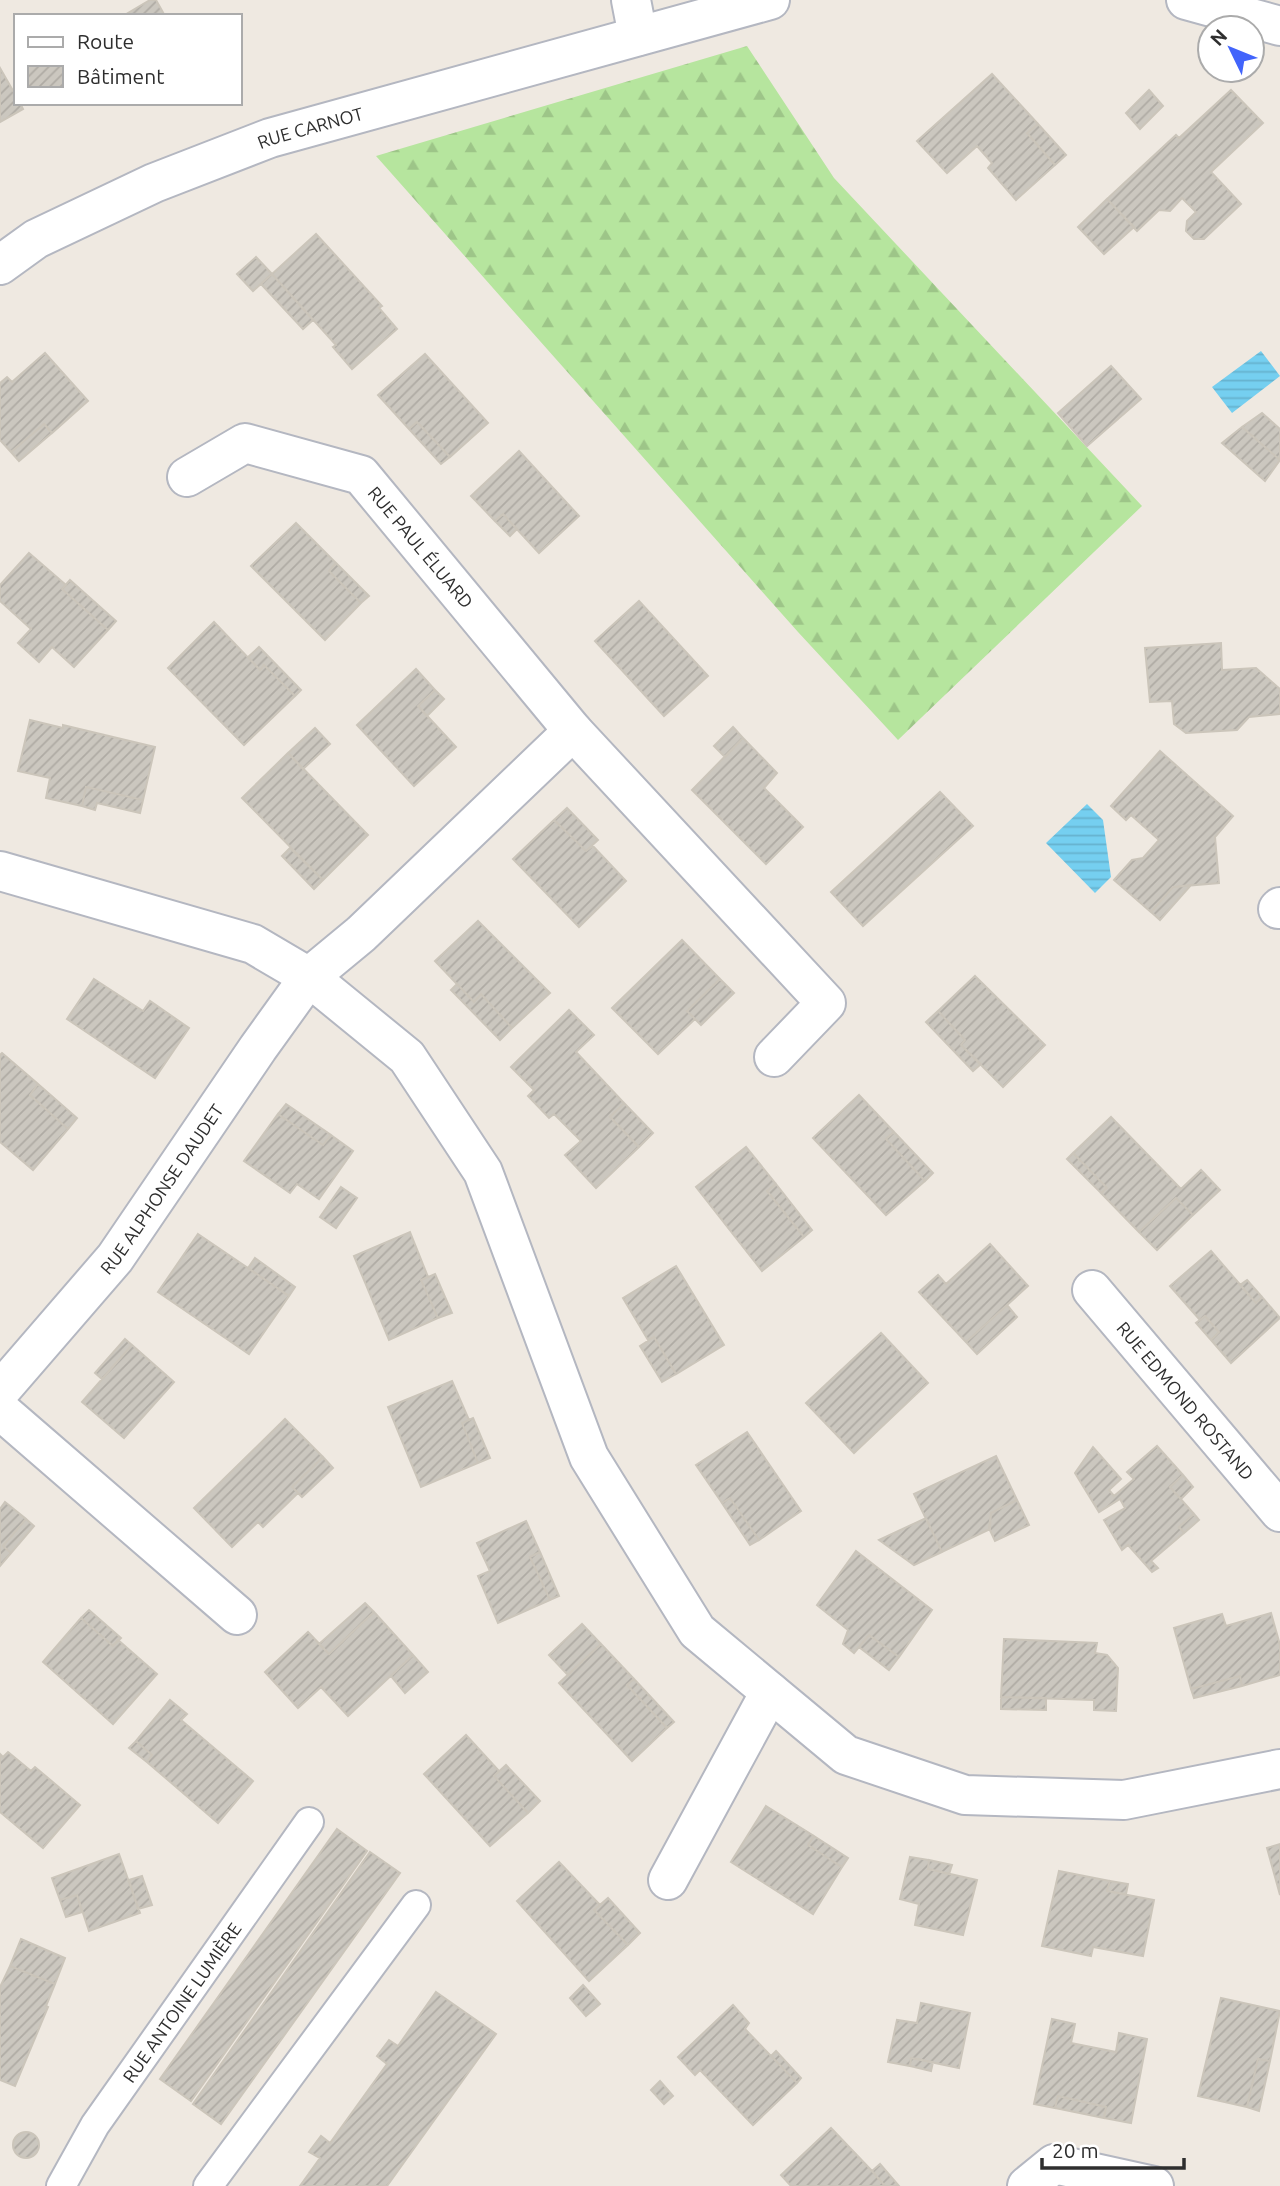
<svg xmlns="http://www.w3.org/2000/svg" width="1280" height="2186" font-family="Ubuntu,sans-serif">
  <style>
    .forest { fill: url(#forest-firs) }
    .water { fill: url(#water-rules) }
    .building { fill: url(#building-hatch); stroke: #cbc5ba; stroke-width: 2 }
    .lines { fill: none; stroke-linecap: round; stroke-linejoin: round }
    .lane-casing { stroke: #b4b7c1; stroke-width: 32 }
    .street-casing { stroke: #b4b7c1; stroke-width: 42 }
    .secondary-casing { stroke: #b4b7c1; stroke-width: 42 }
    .lane { stroke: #fff; stroke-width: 28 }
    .street { stroke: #fff; stroke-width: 38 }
    .secondary { stroke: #fff; stroke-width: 38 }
    .labels { text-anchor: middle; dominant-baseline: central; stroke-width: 7; stroke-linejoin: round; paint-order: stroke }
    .street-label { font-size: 18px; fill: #2e2e2e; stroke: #fff }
  </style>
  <defs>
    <pattern id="forest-firs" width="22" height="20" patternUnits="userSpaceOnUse" patternTransform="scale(1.75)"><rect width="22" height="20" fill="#b6e59e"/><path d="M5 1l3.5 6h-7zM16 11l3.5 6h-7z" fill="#9dc588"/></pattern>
    <pattern id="water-rules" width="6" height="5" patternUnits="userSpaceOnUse" patternTransform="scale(1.75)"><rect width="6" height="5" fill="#75cff0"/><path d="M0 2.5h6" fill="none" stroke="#66b2ce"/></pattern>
    <pattern id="building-hatch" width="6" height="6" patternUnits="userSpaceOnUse" patternTransform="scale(1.75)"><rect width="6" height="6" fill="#cbc7bf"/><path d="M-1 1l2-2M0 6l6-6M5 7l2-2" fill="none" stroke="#afaba4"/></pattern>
  </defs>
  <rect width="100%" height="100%" fill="#efe9e1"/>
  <!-- forest -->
  <path class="forest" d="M747,46L834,178L1142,506L898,740L798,632L376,156Z"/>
  <!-- water -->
  <path class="water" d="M1261,351L1280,376L1232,413L1212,387Z
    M1087,804L1103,820L1111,877L1095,893L1046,843Z"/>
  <!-- building -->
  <path class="building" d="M150,0H156L165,16H123Z
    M0,68L16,96V103H20L23,109L0,122Z
    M992,74L1038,124L1027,133L1055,165L1016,200L988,168L992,163L977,146L947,173L917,141Z
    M1149,90L1163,106L1140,129L1126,113Z
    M1231,90L1263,123L1211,172L1241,204L1204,239H1194L1186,231L1187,221L1196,212L1182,198L1170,211L1159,210L1137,231L1107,199L1176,135L1179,138Z
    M1038,124L1066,155L1055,165L1027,133Z
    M1107,199L1134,227L1104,254L1078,227Z
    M316,234L382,306L379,308L397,329L352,369L333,347L336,345L272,274Z
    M256,257L272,274L253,291L237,274Z
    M272,274L313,320L303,329L261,284Z
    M45,353L88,401L52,433L44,424L11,452L0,440V383L7,377L12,382Z
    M425,354L488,423L450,457L417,422L409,429L378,395Z
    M1111,366L1141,399L1087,446L1058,413Z
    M1262,413L1280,429V460L1242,427Z
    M417,422L450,457L441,464L409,429Z
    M44,424L52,433L19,461L11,452Z
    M1242,427L1280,460L1265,481L1222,443Z
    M519,451L579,516L539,553L503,514L495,521L471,496Z
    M503,514L517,529L510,536L495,521Z
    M296,523L336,563L329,571L361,603L325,640L251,566Z
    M29,553L66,585L62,589L108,630L74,667L52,647L39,662L18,643L31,629L0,601V585Z
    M336,563L369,596L361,603L329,571Z
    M70,580L116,621L108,630L62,589Z
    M639,601L708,676L664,716L595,641Z
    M214,622L260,670L264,665L295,696L244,745L168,668Z
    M1221,643L1222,670L1256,668L1280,689V714L1249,717L1237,730L1186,733L1174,724L1172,701L1150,702L1145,648Z
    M259,647L301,690L295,696L264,665L260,670L248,657Z
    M416,669L435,690L418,706L456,747L414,786L357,725Z
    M435,690L444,699L427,716L418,706Z
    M30,720L63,728V725L155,747L143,800L86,787L82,806L46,798L50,778L18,771Z
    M733,727L743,738L725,757L714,746Z
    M315,728L330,744L303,769L288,753Z
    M743,738L777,773L764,788L803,827L766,864L692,790Z
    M1160,751L1233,816L1215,837L1219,883L1173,887L1151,912L1114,880L1132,860L1143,858L1159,840L1131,815L1126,820L1111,806Z
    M288,753L368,835L323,880L242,798Z
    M86,787L143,800L140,813L97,803L95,810L82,806Z
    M940,792L973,826L863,926L831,892Z
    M567,808L598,840L586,851L554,820Z
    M554,820L586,851L593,846L626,881L579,927L513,859Z
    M290,848L323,880L314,889L282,856Z
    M1191,885L1160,920L1151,912L1173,887Z
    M478,921L550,993L512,1028L481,994L474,1002L435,961Z
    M682,940L720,979L687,1011L695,1019L658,1054L612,1008Z
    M975,976L1045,1045L1003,1087L961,1045L965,1040L938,1011Z
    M94,979L143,1011L150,1001L189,1028L155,1078L67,1019Z
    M720,979L734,993L701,1025L687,1011Z
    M457,984L474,1002L481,994L512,1028L500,1040L451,990Z
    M569,1010L594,1035L576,1052L624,1103L610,1117L639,1147L596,1188L565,1155L581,1141L554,1114L549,1118L528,1096L534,1090L511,1067Z
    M938,1011L965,1040L961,1045L981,1064L973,1071L926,1022Z
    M2,1053L38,1084L30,1095L68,1129L33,1170L0,1142V1055Z
    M38,1084L77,1118L68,1129L30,1095Z
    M859,1095L894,1132L886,1139L925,1181L886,1215L813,1138Z
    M624,1103L653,1133L639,1147L610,1117Z
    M286,1104L331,1135L323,1145L278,1114Z
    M278,1114L323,1145L331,1135L353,1151L319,1199L297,1184L290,1193L244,1161Z
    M1111,1117L1181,1189L1201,1170L1220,1190L1193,1215L1176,1198L1139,1232L1101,1193L1107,1188L1073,1153Z
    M894,1132L933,1173L925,1181L886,1139Z
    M746,1147L776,1184L767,1191L804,1237L762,1271L696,1187Z
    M1073,1153L1107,1188L1101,1193L1067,1159Z
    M776,1184L812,1230L804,1237L767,1191Z
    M341,1187L357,1198L336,1228L320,1217Z
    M1176,1198L1193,1215L1157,1250L1139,1232Z
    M410,1232L428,1277L421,1280L438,1318L389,1340L354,1256Z
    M198,1234L289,1296L249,1354L158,1292Z
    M990,1244L1028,1286L966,1342L919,1292L938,1275L946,1284Z
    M1211,1251L1256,1303L1262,1297L1280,1318L1231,1363L1211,1340L1219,1332L1205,1316L1200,1320L1170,1286Z
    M255,1258L295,1287L289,1296L248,1268Z
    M676,1266L724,1345L676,1374L654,1337L648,1340L623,1298Z
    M435,1274L452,1313L438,1318L421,1280Z
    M1247,1280L1262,1297L1256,1303L1240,1285Z
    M1007,1305L1017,1317L977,1354L966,1342Z
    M1205,1316L1219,1332L1211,1340L1196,1323Z
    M881,1333L928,1383L854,1453L806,1403Z
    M654,1337L676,1374L662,1382L640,1346Z
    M125,1339L132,1345L102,1379L95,1373Z
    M132,1345L174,1382L124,1438L82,1402Z
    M452,1381L469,1420L462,1423L478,1463L421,1487L388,1407Z
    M473,1418L490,1458L478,1463L462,1423Z
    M285,1419L323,1457L292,1487L298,1493L263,1527L258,1522L232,1547L194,1508Z
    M747,1432L801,1511L759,1540L730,1498L722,1503L696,1465Z
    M1157,1446L1183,1475L1170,1487L1194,1514L1179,1527L1184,1533L1151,1561L1158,1568L1152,1572L1128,1545L1122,1550L1104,1520L1125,1508L1120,1499L1099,1512L1075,1473L1093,1447L1121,1479L1109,1490L1114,1496L1134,1479L1127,1472Z
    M996,1456L1017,1500L991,1513L990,1529L942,1552L914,1494Z
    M323,1457L333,1468L302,1497L292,1487Z
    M1183,1475L1193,1487L1181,1499L1170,1487Z
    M730,1498L759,1540L750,1545L722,1503Z
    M1017,1500L1029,1525L995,1541L989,1528L991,1513Z
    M5,1502L26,1519L3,1546L11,1553L0,1566V1509Z
    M1194,1514L1199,1520L1184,1533L1179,1527Z
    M926,1518L942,1552L914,1565L879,1540Z
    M26,1519L34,1526L11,1553L3,1546Z
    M526,1521L540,1552L530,1557L550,1600L498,1623L478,1576L490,1571L477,1543Z
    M856,1551L932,1610L899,1657L869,1635L854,1653L843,1644L848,1630L817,1605Z
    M540,1552L559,1596L550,1600L530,1557Z
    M365,1603L374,1612L329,1654L319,1644Z
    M89,1610L121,1638L113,1646L81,1618Z
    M374,1612L413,1655L348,1716L321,1687L298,1708L265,1672L308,1632L329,1654Z
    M1271,1613L1280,1645V1675L1242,1686L1240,1676L1191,1689L1174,1628L1222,1614L1226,1626Z
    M81,1618L113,1646L118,1640L157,1674L113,1724L43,1662Z
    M582,1624L601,1644L568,1675L549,1655Z
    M869,1635L899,1657L889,1670L859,1647Z
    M1004,1639L1097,1643L1095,1653L1107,1655L1118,1668L1116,1711L1094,1710V1700L1001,1697Z
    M601,1644L634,1679L627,1685L667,1728L632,1761L559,1683Z
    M413,1655L428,1672L405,1693L391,1676Z
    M1240,1676L1242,1686L1194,1698L1191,1689Z
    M634,1679L674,1722L667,1728L627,1685Z
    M1001,1697L1046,1698V1710L1001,1709Z
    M170,1700L187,1714L181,1720L253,1781L218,1823L147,1762L152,1755L136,1741Z
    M466,1735L499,1771L494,1776L528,1813L490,1846L424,1774Z
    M136,1741L152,1755L147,1762L129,1748Z
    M8,1752L31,1771L35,1767L80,1805L43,1848L0,1812V1754L3,1757Z
    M506,1765L540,1801L528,1813L494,1776Z
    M766,1806L814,1836L808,1845L842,1867L813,1914L731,1862Z
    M337,1829L367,1851L191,2101L160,2079Z
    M814,1836L848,1858L842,1867L808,1845Z
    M1280,1844V1895L1267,1848Z
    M370,1852L400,1873L221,2124L193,2104Z
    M119,1854L140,1913L89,1931L77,1895L60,1900L52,1878Z
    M910,1857L929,1860L928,1869L977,1880L963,1935L915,1925L919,1904L900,1899Z
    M929,1860L952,1865L949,1874L928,1869Z
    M559,1862L600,1905L594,1910L628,1945L589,1981L517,1901Z
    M1059,1871L1110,1881L1107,1891L1154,1900L1143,1956L1093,1947L1091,1956L1042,1946Z
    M142,1876L152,1905L138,1909L129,1880Z
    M1110,1881L1128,1884L1126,1894L1107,1891Z
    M77,1895L82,1912L66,1917L60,1900Z
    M608,1898L640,1933L628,1945L594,1910Z
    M21,1939L65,1958L55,1984L10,1966Z
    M10,1966L55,1984L46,2006L48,2007L15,2086L0,2080V1987Z
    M583,1985L600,2004L586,2016L570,1998Z
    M436,1992L496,2034L387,2186H300L320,2158L309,2152L321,2136L330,2143L387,2064L377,2056L389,2040L398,2046Z
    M1221,1998L1280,2011L1270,2061L1258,2059L1247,2107L1198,2096Z
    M921,2003L970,2013L959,2068L911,2058L910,2066L888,2062L897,2020L917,2023Z
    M733,2005L749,2023L745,2029L797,2083L753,2125L700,2070L695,2075L678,2057Z
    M1052,2019L1075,2024L1071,2043L1116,2052L1119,2033L1147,2039L1131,2123L1104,2118L1106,2107L1058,2096L1055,2108L1034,2104Z
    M776,2051L801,2078L797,2083L771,2056Z
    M911,2058L933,2062L931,2071L910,2066Z
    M1258,2059L1270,2061L1259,2111L1247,2107Z
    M660,2081L673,2096L664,2104L651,2090Z
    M1058,2096L1106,2107L1104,2118L1055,2108Z
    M831,2128L872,2171L885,2186H791L781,2175Z
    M13 2145a13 13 0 1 1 26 0a13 13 0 1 1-26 0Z
    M880,2164L899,2186H885L872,2171Z"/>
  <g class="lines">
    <defs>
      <g id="lane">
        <path id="s1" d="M61,2186L95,2125L309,1822"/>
        <path d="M208,2186L416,1905"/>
      </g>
      <g id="street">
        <path d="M631,0L638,36"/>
        <path d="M573,731L826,1003L774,1057"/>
        <path d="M0,871L253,944L309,977L407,1057L483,1172L589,1457L697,1631L846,1755L965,1795L1124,1800L1280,1769"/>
        <path d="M1278,909L1280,907"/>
        <path id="s2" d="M1092,1290L1280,1512"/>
        <path id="s3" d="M0,1391L115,1258L258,1048L309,977L361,934L573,731L361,475L245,443L187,477"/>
        <path d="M0,1410L237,1615"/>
        <path d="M668,1880L770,1692"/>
        <path d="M1027,2186L1054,2164L1154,2186"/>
      </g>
      <g id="secondary">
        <path d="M1186,0L1280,26"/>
        <path id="s4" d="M0,265L36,239L154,183L270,138L770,0"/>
      </g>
    </defs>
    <!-- lane casing -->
    <use href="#lane" class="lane-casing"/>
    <!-- street casing -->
    <use href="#street" class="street-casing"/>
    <!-- secondary casing -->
    <use href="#secondary" class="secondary-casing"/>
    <!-- lane -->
    <use href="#lane" class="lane"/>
    <!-- street -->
    <use href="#street" class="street"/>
    <!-- secondary -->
    <use href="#secondary" class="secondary"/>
  </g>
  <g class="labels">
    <!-- street labels -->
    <g class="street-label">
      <text stroke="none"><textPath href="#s4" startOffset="341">RUE CARNOT</textPath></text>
      <text transform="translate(421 547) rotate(50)">RUE PAUL ÉLUARD</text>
      <text stroke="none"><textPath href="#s3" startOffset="259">RUE ALPHONSE DAUDET</textPath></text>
      <text stroke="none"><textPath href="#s2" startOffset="145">RUE EDMOND ROSTAND</textPath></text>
      <text stroke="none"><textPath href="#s1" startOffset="220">RUE ANTOINE LUMIÈRE</textPath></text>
    </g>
  </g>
  <!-- legend -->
  <rect x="14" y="14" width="228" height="91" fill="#ffffff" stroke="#ababab" stroke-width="2"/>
  <rect x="28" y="37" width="35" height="10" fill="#ffffff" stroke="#ababab" stroke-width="2"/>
  <text x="77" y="49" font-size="21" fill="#2e2e2e">Route</text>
  <rect x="28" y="66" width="35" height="21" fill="url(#building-hatch)" stroke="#ababab" stroke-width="2"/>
  <text x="77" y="84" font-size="21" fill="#2e2e2e">Bâtiment</text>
  <!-- north arrow -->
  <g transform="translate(1231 49) rotate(313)"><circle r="33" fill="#ffffff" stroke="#ababab" stroke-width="2"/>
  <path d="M0-5L12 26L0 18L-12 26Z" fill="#4264fb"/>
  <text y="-10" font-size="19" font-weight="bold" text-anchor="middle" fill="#2e2e2e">N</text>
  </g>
  <!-- scale -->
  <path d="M1042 2158v10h142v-10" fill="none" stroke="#2e2e2e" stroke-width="3.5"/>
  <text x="1052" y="2158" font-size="21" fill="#2e2e2e" stroke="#ffffff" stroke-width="5" paint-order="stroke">20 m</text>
</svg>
